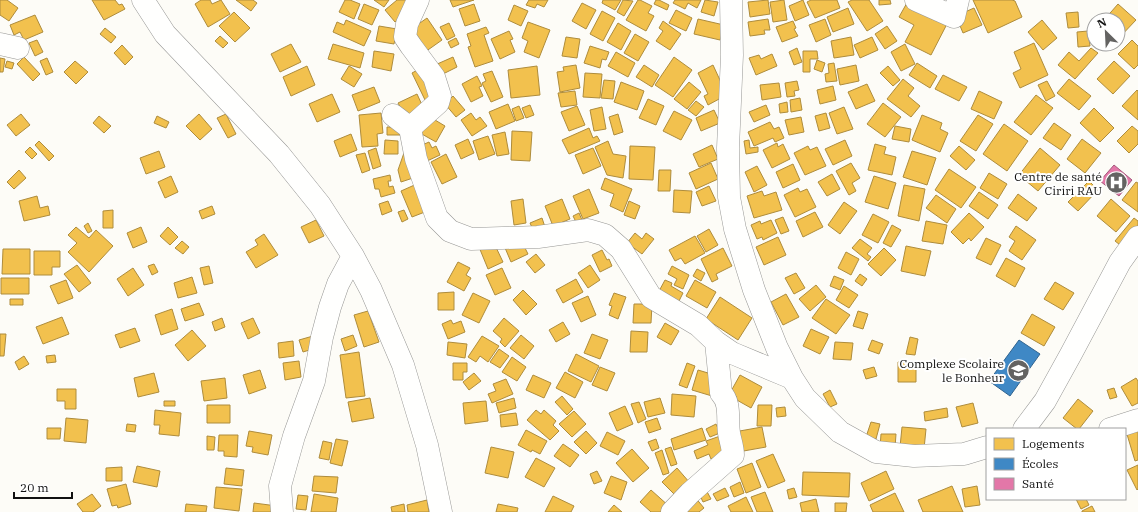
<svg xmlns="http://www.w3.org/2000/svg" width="1138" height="512" font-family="'IBM Plex Serif',serif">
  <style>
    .homes { fill: #f2c14e; stroke: #ae8c3c }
    .schools { fill: #3f88c5; stroke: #31648f }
    .health { fill: #e377a8; stroke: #a4587b }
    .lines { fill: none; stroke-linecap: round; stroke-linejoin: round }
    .minor-casing { stroke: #979795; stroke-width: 23 }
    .minor { stroke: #fffffe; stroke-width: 22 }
    .labels { text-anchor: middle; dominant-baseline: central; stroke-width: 4; stroke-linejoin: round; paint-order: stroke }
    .poi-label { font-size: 12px; fill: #111; stroke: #fff; text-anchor: end }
  </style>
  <rect width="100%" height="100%" fill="#fdfcf7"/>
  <!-- homes -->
  <path class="homes" d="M0,0H7L18,8L9,21L0,15Z
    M92,0H115L119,5L122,4L125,9L104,20Z
    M201,0H210L212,4L221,0L230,14L208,27L195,4Z
    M236,0H253L257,3L251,11Z
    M345,0H350L360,4L354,19L339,12Z
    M374,0H389L384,7Z
    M397,0H406L412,8L395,22L385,10Z
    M450,0H474L453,7Z
    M529,0H548L544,7L537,4L535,8L526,5Z
    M603,0H621L615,10L602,3Z
    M623,0L633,1L624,16L617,12Z
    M638,0H640L652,6L648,13L654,16L646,31L626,20Z
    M656,0H659L669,5L667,10L654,4Z
    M675,0H701L697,8L688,3L685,9L673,3Z
    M705,0L718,2L714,16L701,12Z
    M768,0L770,14L750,17L748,2Z
    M784,0L787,20L773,22L770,2Z
    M803,0L809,15L795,21L789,6Z
    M811,0H837L840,8L815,18L807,2Z
    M852,0H869L883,21L867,31L848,2Z
    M879,0H890L891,4L879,5Z
    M973,0H1012L1015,1L1022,17L988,33Z
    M908,1L948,22L931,55L905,42L914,25L899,17Z
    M582,3L596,10L586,29L572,21Z
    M364,4L379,10L372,25L358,19Z
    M474,4L480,21L465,26L459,9Z
    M1118,4L1136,20L1118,39V20H1104Z
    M514,5L528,11L521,26L508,20Z
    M848,8L854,24L833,32L827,17Z
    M974,8L982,25L963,33L956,16Z
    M676,10L692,18L686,31L669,23Z
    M602,11L615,18L603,41L590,34Z
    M234,12L250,28L235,42L219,26Z
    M1078,12L1079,27L1068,28L1066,13Z
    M35,15L43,32L24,40L20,32L14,35L10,25Z
    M427,18L442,40L425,52L410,30Z
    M698,19L724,25L720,40L694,34Z
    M768,19L770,30H764L765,34L750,36L748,22Z
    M825,19L831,35L816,42L809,25Z
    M346,20L371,31L364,46L333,32L337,22L344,25Z
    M1042,20L1057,38L1043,50L1028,32Z
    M663,21L681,34L670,50L656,41L663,31L659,28Z
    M793,21L796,28L794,29L798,36L782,42L776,27Z
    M528,22L550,30L539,58L524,52L528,41L522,38Z
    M449,23L455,36L447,40L440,27Z
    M618,23L631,31L621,50L607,42Z
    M379,26L397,29L394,44L376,41Z
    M887,26L897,41L885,49L875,34Z
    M486,27L489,33L484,35L493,61L475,67L468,47L471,46L467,34Z
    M105,28L116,37L111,43L100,34Z
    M509,31L513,39L510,40L515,52L500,59L491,39Z
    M1088,31L1090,46L1078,47L1077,32Z
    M635,34L649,42L638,61L624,53Z
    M220,36L228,43L223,48L215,41Z
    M566,37L580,39L577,58L562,56Z
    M851,37L854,55L834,58L831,41Z
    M872,37L878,50L860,58L854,45Z
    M456,38L459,44L451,48L448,42Z
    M37,40L43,52L35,56L29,43Z
    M1132,40L1138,46V65L1134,69L1118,54Z
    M1034,43L1048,75L1020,88L1013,73L1021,69L1014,52Z
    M291,44L301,62L280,72L271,54Z
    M333,44L364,53L360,68L328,59Z
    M905,44L915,64L901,71L891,52Z
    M122,45L133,57L125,65L114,53Z
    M590,46L609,52L606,60L602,59L600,68L584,63Z
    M797,48L802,62L794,65L789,52Z
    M1091,48L1098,53L1075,79L1058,65L1069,52L1079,61Z
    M374,51L394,54L391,71L372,67Z
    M803,51H817L818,59H810V72H803Z
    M616,52L635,63L628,77L608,66Z
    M772,54L777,66L756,75L749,58L759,55L761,59Z
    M24,57L40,74L33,81L17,64Z
    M453,57L457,67L439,76L435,65Z
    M674,57L692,70L673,97L655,85Z
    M0,58L5,59L3,72H0Z
    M47,58L53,72L46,75L40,61Z
    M817,60L825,63L822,72L814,69Z
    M7,61L14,63L12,69L5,67Z
    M75,61L88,72L76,84L64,72Z
    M1114,61L1130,76L1113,94L1097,79Z
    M834,63L837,81L826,82L825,74L829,73L828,64Z
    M917,63L937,76L930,88L909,75Z
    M576,65L580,88L560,92L557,72L564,71L563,67Z
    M644,65L659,75L652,87L636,77Z
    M713,65L725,91L721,98L708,105L704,96L708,94L698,73Z
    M856,65L859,81L840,85L837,69Z
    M307,66L315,85L291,96L283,77Z
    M349,66L362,74L354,87L341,79Z
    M537,66L540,95L511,98L508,70Z
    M888,66L900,80L893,86L880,73Z
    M423,67L437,96L426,102L412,73Z
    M492,71L503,97L491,102L482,83L486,81L483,74Z
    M585,73L602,74L600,98L583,97Z
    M943,75L967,87L959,101L935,89Z
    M477,76L482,86L479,87L483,96L471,102L462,84Z
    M903,79L914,88L908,96L920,106L911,117L887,99Z
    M1069,79L1091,96L1079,110L1057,93Z
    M604,80L615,81L613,99L601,98Z
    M797,81L799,90L794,91L795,96L787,97L785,83Z
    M1047,81L1055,96L1046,101L1038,85Z
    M621,82L644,91L637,110L614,102Z
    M689,82L701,92L687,109L674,99Z
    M779,83L781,97L762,100L760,85Z
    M867,84L875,101L856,109L848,92Z
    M833,86L836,100L820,104L817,90Z
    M374,87L380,102L358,111L352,95Z
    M1137,90L1138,91V120L1122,106Z
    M575,91L577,105L561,107L558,93Z
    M979,91L1002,102L994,119L971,109Z
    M332,94L340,112L317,122L309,104Z
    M417,94L423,107L405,116L398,103Z
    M1036,95L1053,108L1031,135L1014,122Z
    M453,96L465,110L456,117L445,104Z
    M800,98L802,110L791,112L790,100Z
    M648,99L664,106L656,125L639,118Z
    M696,101L704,107L696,116L688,110Z
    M787,102L788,112L780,113L779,104Z
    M883,103L901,117L885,137L867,124Z
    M508,104L515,121L496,129L489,112Z
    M530,105L534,115L526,118L522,108Z
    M766,105L770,115L754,122L749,112Z
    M519,106L524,118L516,121L512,109Z
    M577,106L585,125L569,131L561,112Z
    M602,107L606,129L594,131L590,110Z
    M844,107L853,129L837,134L829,113Z
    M1094,108L1114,128L1100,142L1080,123Z
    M714,110L720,123L701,131L696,118Z
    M674,111L692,120L681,140L663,131Z
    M381,113L383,133L377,134L378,146L362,147L359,115Z
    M471,113L476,120L480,117L487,126L472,136L461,120Z
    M826,113L830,128L819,131L815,116Z
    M21,114L30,125L16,136L7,125Z
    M199,114L212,129L200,140L186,126Z
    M226,114L236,134L228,138L217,118Z
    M618,114L623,132L614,135L609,117Z
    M922,115L942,123L940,129L948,133L940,152L912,140Z
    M978,115L993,124L976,151L960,141Z
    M99,116L111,126L104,133L93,123Z
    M157,116L169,122L166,128L154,123Z
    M430,117L445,126L436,142L420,133Z
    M801,117L804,132L789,135L785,120Z
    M770,122L774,129L779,127L784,138L775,142L773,138L754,146L748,132Z
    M1054,123L1071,135L1061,150L1043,138Z
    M1004,124L1028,141L1007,171L983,154Z
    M895,126L911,129L909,142L892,139Z
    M1132,126L1138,131V144L1129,153L1117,141Z
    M387,127H401V135H387Z
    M589,128L593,138L597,136L600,141L569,154L562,140Z
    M512,131L532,132L530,161L511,160Z
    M505,132L509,154L497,156L492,135Z
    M351,134L357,150L340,157L334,141Z
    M488,136L495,154L479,160L473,141Z
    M468,139L474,153L461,159L455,145Z
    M1082,139L1101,153L1085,173L1067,159Z
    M385,140L398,141V154H384Z
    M749,140L750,148L758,147V152L746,154L744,141Z
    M845,140L852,156L833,165L825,149Z
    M39,141L54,156L49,161L35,145Z
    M608,141L613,154L626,156L623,178L607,175L595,147Z
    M429,142L432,148L436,146L440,155L427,161L420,146Z
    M777,143L778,147L783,144L790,159L772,168L763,150Z
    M875,144L886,147L884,154L896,157L892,175L868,170Z
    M712,145L718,159L699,167L693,154Z
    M630,146L655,147L653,180L629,179Z
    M808,146L810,150L817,147L826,166L805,175L794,153Z
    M959,146L975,160L966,170L950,156Z
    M30,147L37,154L32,159L25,152Z
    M376,148L381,166L373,169L368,151Z
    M593,148L601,166L583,174L575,155Z
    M1040,148L1060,165L1038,191L1019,175Z
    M405,150L419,176L401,182L398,170Z
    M159,151L165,167L146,174L140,158Z
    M912,151L936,158L927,185L903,177Z
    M365,153L370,170L362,173L356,155Z
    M446,154L457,177L442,184L431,162Z
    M711,163L718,179L696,189L689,173Z
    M851,163L860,178L852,183L856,191L849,195L836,171Z
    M793,164L800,180L783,188L776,172Z
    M757,166L767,185L754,192L745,172Z
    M949,169L976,187L961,208L935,190Z
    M19,170L26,178L14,189L7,182Z
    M659,170H671L670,191H658Z
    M989,173L1007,184L998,199L980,188Z
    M832,174L840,189L827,196L818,182Z
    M390,175L391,181H388L389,187L393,186L395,193L381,197L379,189H375L373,179Z
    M171,176L178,192L165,198L158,182Z
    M874,176L896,183L888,209L865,202Z
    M605,178L632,189L623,212L610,206L614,194L601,189Z
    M1089,181L1098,190L1078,211L1068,202Z
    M1136,182L1138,183V212L1122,200Z
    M419,183L430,210L412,217L401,191Z
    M904,185L925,189L919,221L898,216Z
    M709,186L716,201L702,206L696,192Z
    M798,188L800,192L807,189L816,207L795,217L784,195Z
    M589,189L599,213L583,219L573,196Z
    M674,190L692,191L690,213L673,212Z
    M762,191L764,196L776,192L782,210L754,218L747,196Z
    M979,192L998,205L988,219L969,206Z
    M1018,194L1037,208L1027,221L1008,208Z
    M936,195L956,209L947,223L926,208Z
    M37,196L40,208L48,206L50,215L24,221L19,201Z
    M523,199L526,223L514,225L511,201Z
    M562,199L570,219L553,226L545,206Z
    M1111,199L1130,216L1116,232L1097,216Z
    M388,201L392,211L382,215L379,204Z
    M629,201L640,206L635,219L624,215Z
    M844,202L857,211L840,234L828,225Z
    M212,206L215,214L202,219L199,211Z
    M113,210V228H103V211Z
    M404,210L408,219L402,222L398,212Z
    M815,212L823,227L803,237L796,221Z
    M579,213L582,220L576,222L573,216Z
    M969,213L984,227L971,241L969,238L963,244L951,232Z
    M873,214L889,222L878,243L862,235Z
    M783,217L789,231L781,234L775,220Z
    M542,218L545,227L534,232L530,223Z
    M1134,218L1138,221V232L1124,248L1115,241Z
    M316,220L324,236L309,243L301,227Z
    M771,220L777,233L763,240L762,237L757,239L751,225L760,221L761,224Z
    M926,221L947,225L943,244L922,241Z
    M88,223L92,231L88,233L84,226Z
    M892,225L901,230L891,247L883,243Z
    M1016,226L1036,240L1022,260L1009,251L1015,241L1009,237Z
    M76,227L89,238L96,230L113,246L89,272L68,252L77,243L68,235Z
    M141,227L147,242L133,248L127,233Z
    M168,227L178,237L170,245L160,236Z
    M709,229L718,245L706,252L697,236Z
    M635,233L642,239L646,233L654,239L642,254L627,243Z
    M264,234L278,255L256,268L246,252L258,245L255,240Z
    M695,236L705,253L685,264L681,258L675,261L669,250Z
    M778,237L786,255L764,265L756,247Z
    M986,238L1001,245L991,265L976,258Z
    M860,239L872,248L867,254L871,257L868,261L852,248Z
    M182,241L189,247L183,254L175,248Z
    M493,241L503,262L488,269L479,247Z
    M503,243L524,246L528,254L511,262Z
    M906,246L931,251L925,276L901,271Z
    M723,248L732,266L716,274L718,279L712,282L701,259Z
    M884,248L896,260L881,276L868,264Z
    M3,249H30V274H2Z
    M602,250L607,260L609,259L612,266L600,272L592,255Z
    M34,251H60V267H52V275H34Z
    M846,252L859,259L851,275L838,268Z
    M536,254L545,265L535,273L526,262Z
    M1006,258L1025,268L1015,287L996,276Z
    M458,262L470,268L466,275L471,278L464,291L447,282Z
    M154,264L158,272L152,275L148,266Z
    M77,265L91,283L79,292L64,274Z
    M590,265L600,280L588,288L578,273Z
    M209,266L213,283L204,285L200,268Z
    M672,266L689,275L683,289L674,285L677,279L668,274Z
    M133,268L144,285L128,296L117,279Z
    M502,268L511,288L495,295L486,275Z
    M697,269L705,273L701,281L693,276Z
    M796,273L805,288L794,294L785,278Z
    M860,274L867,279L862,286L855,281Z
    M834,276L844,280L840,290L830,286Z
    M192,277L197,293L178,298L174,283Z
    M1,278H29V294H1Z
    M576,279L583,292L563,303L556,290Z
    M66,280L73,298L58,304L50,286Z
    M665,280L672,283L671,286L683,293L678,303L658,293Z
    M695,280L716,292L707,308L686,296Z
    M1055,282L1074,293L1063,310L1044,299Z
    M816,285L826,297L810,311L799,299Z
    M844,286L858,295L849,308L836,300Z
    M523,290L537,304L526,315L513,300Z
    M454,292V310H438V293Z
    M473,293L490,301L479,323L462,315Z
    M614,293L626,297L618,319L609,315L612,306L609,305Z
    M786,294L799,317L783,325L771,302Z
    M588,296L596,315L581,322L572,303Z
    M720,297L752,318L738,340L706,319Z
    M10,299H23V305H10Z
    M826,299L850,315L836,334L812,318Z
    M199,303L204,315L185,321L181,309Z
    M634,304H652L651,323H633Z
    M172,309L178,329L161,335L155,315Z
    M368,311L379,342L364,347L354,315Z
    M858,311L868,314L863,329L853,326Z
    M1032,314L1055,327L1044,346L1021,333Z
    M62,317L69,334L43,344L36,327Z
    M222,318L225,327L215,331L212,322Z
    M253,318L260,333L248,339L241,323Z
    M504,318L519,331L505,347L500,342L502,339L493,331Z
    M451,320L453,324L461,321L465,332L448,339L442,324Z
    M563,322L570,334L556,342L549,330Z
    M665,323L679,331L671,345L657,337Z
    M135,328L140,341L120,348L115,335Z
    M811,329L829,337L820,354L803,346Z
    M192,330L206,346L188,361L175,345Z
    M631,331L648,332L647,352H630Z
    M0,334H6L4,356H0Z
    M592,334L608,340L600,359L584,353Z
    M353,335L357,346L345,351L341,339Z
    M521,335L534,346L524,359L510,348Z
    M313,336L316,348L303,352L299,340Z
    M482,336L499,346L488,362L480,356L476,362L468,357Z
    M910,337L918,339L915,355L906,354Z
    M872,340L883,344L879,354L868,350Z
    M293,341L294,356L279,358L278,343Z
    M448,342L467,344L465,358L447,355Z
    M835,342L853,343L851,360L833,359Z
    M499,349L509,356L500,368L490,362Z
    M359,352L365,396L346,398L340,355Z
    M576,354L599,366L591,382L568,371Z
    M55,355L56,362L47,363L46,356Z
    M24,356L29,364L19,370L15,362Z
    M512,357L526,367L517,381L502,372Z
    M299,361L301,377L285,380L283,363Z
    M898,362H916V382H898Z
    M453,363H467V372H463V380H453Z
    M687,363L695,366L687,388L679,385Z
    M600,367L615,373L607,391L592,385Z
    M874,367L877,376L866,379L863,370Z
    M260,370L266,388L249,394L243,375Z
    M698,370L718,376L712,396L692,390Z
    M565,372L583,382L575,398L556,388Z
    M154,373L159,392L138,397L134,378Z
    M474,373L481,381L469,390L463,382Z
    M533,375L551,383L544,398L526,390Z
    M740,375L762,387L751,408L735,399L737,397L730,393Z
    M225,378L227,398L204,401L201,381Z
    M1136,378L1138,381V403L1132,406L1121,387Z
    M506,379L513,394L492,403L488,394L496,391L493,384Z
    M1114,388L1117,397L1110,399L1107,390Z
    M57,389H76V409H65V401H57Z
    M830,390L837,404L830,407L823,394Z
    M672,394L696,396L694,417L671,415Z
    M562,396L573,409L567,415L555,402Z
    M370,398L374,418L352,422L348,402Z
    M514,398L516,408L499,413L496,403Z
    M660,398L665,413L648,417L644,402Z
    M1078,399L1093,411L1079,429H1077L1063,418Z
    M164,401H175V406H164Z
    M486,401L488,421L465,424L463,403Z
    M639,402L646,419L638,423L631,404Z
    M973,403L978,423L962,427L956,407Z
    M207,405H230V423H207Z
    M758,405H772L771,426H757Z
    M625,406L633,424L617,431L609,413Z
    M785,407L786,416L777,417L776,408Z
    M947,408L948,417L925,421L924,412Z
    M155,410L181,413L179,436L159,434L160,425H154Z
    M536,410L541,414L544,410L556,421L553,425L559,431L550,440L527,420Z
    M574,411L586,424L572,437L559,424Z
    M516,413L518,425L501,427L500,415Z
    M66,418L88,420L86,443L64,441Z
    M657,418L661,429L649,433L645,422Z
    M871,422L880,424L876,439L866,437Z
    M127,424L136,425L135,432L126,431Z
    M716,424L720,433L710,437L706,429Z
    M762,427L766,447L738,452L734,432Z
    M902,427L926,429L924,449L900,447Z
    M47,428H61L60,439H47Z
    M702,428L706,440L674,450L671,439Z
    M1138,428V460L1135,461L1126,431Z
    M526,430L547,441L540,454L532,450L531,452L518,445Z
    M249,431L272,435L268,455L252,452L253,447L246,446Z
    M586,431L597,443L586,454L574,442Z
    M607,432L625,441L618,455L600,446Z
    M881,434H896L895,448H880Z
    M219,435H238L237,457L224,456V451H218Z
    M723,435L729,451L711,459L709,454L697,459L694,451L708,445L706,441Z
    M207,436L215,437L214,450H207Z
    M336,439L348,441L342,466L330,463Z
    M656,439L659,448L652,451L648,442Z
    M323,441L332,443L329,460L319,458Z
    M563,444L579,455L570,467L554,456Z
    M491,447L514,452L508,478L485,473Z
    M671,447L677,464L671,466L665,449Z
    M632,449L649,468L633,482L616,463Z
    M662,450L669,473L663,475L655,453Z
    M773,454L785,481L768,488L756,461Z
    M536,458L555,468L544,487L525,477Z
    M752,463L761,487L746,493L737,469Z
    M1138,465V489L1137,490L1127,470Z
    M137,466L160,471L157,487L133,482Z
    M122,467V481H106V468Z
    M226,468L244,470L242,486L224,484Z
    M677,468L690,483L676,496L662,482Z
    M597,471L602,481L594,484L590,474Z
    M886,471L894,489L869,501L861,483Z
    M803,472L850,473L849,497L802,495Z
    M314,476L338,477L336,493L312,491Z
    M611,476L627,482L621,500L604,493Z
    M740,482L744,493L734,497L730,487Z
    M126,484L131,504L118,508L117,505L112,506L107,489Z
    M704,486L711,499L703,502L697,489Z
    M952,486L963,512H923L918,500Z
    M977,486L980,505L965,507L962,489Z
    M216,487L242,489L239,511L214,508Z
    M725,488L729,496L717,501L713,494Z
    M794,488L797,497L789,499L787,490Z
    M651,490L670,507L666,512H651L640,502Z
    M765,492L773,512H757L751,497Z
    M895,493L904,512H873L870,505Z
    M92,494L101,506L93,512H83L77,504Z
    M314,494L338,498L336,512H311Z
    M298,495L308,496L306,510L296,509Z
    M553,496L574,506L571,512H545Z
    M694,496L704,508L699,512H682Z
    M746,497L753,512H731L728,506Z
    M816,499L819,512H802L800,503Z
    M1076,499H1086L1089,505L1081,509Z
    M427,500L429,512H408L407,505Z
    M254,503L277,506L276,512H253Z
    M835,503H847L846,512H835Z
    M186,504L207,506L206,512H185Z
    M404,504L405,512H392L391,507Z
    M498,504L518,508L517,512H496Z
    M614,505L622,512H608Z
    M1092,506L1095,512H1082V511Z"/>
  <!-- schools -->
  <path class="schools" d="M1019,340L1040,354L1010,396L989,381Z"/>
  <!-- health -->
  <path class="health" d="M1114,165L1132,180L1119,196L1100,181Z"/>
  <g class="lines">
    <defs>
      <path id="minor" d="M143,0L165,34L279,154L320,205L353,256L371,290L403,365L427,445L441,512
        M731,0L732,55L728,148L729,197L735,229L754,290L777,348L792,378L805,398L840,432L876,452L914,456L964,454L987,447
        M916,0L954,17L958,0
        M0,44L18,48
        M393,115L410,128L416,159L437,218L450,231L471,239L538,237L588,230L605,235L621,249L651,297L698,325L716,342L732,353L792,378
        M410,128L438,103L440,96L434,77L411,46L405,37L407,24L418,0
        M1024,429L1045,401L1071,354L1120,262L1138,237
        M1110,429L1138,420
        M282,512L280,486L294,436L314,381L322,337L330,307L338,284L353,256
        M672,512L690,493L733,455C733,447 730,440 729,433C727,419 731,403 721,393L716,342"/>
    </defs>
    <!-- minor casing -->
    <use href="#minor" class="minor-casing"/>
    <!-- minor -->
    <use href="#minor" class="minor"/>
  </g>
  <!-- icons -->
  <defs>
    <symbol id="hospital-disc" viewBox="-11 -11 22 22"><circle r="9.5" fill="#646362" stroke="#fff"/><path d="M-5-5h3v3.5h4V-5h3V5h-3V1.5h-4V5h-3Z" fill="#fff"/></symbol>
    <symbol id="school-disc" viewBox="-11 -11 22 22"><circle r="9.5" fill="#646362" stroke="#fff"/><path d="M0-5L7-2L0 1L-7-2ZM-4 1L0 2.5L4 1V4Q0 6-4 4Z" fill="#fff"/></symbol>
  </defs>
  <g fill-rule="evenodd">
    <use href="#hospital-disc" x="1104" y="170" width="25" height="25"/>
    <use href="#school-disc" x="1006" y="358" width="25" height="25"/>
  </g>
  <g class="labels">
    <!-- poi labels -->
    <g class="poi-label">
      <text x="1102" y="176">Centre de santé<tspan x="1102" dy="14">Ciriri RAU</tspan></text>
      <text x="1004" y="363">Complexe Scolaire<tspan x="1004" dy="14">le Bonheur</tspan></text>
    </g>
  </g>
  <!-- legend -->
  <rect x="986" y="428" width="140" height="72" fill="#ffffff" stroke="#a0a0a0"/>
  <rect x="994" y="438" width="20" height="12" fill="#f2c14e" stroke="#a0a0a0"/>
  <text x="1022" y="448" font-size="12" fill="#111111">Logements</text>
  <rect x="994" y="458" width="20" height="12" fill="#3f88c5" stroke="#a0a0a0"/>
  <text x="1022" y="468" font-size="12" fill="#111111">Écoles</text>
  <rect x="994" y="478" width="20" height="12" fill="#e377a8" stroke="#a0a0a0"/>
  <text x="1022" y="488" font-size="12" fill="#111111">Santé</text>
  <!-- north arrow -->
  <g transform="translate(1106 32) rotate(336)"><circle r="19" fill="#ffffff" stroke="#a0a0a0"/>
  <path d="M0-3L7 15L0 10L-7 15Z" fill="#646362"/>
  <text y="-6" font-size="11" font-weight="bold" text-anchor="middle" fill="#111111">N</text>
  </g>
  <!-- scale -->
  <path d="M14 492v6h58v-6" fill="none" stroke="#111111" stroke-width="2"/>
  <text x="20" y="492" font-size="12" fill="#111111" stroke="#ffffff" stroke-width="3" paint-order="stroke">20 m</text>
</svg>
